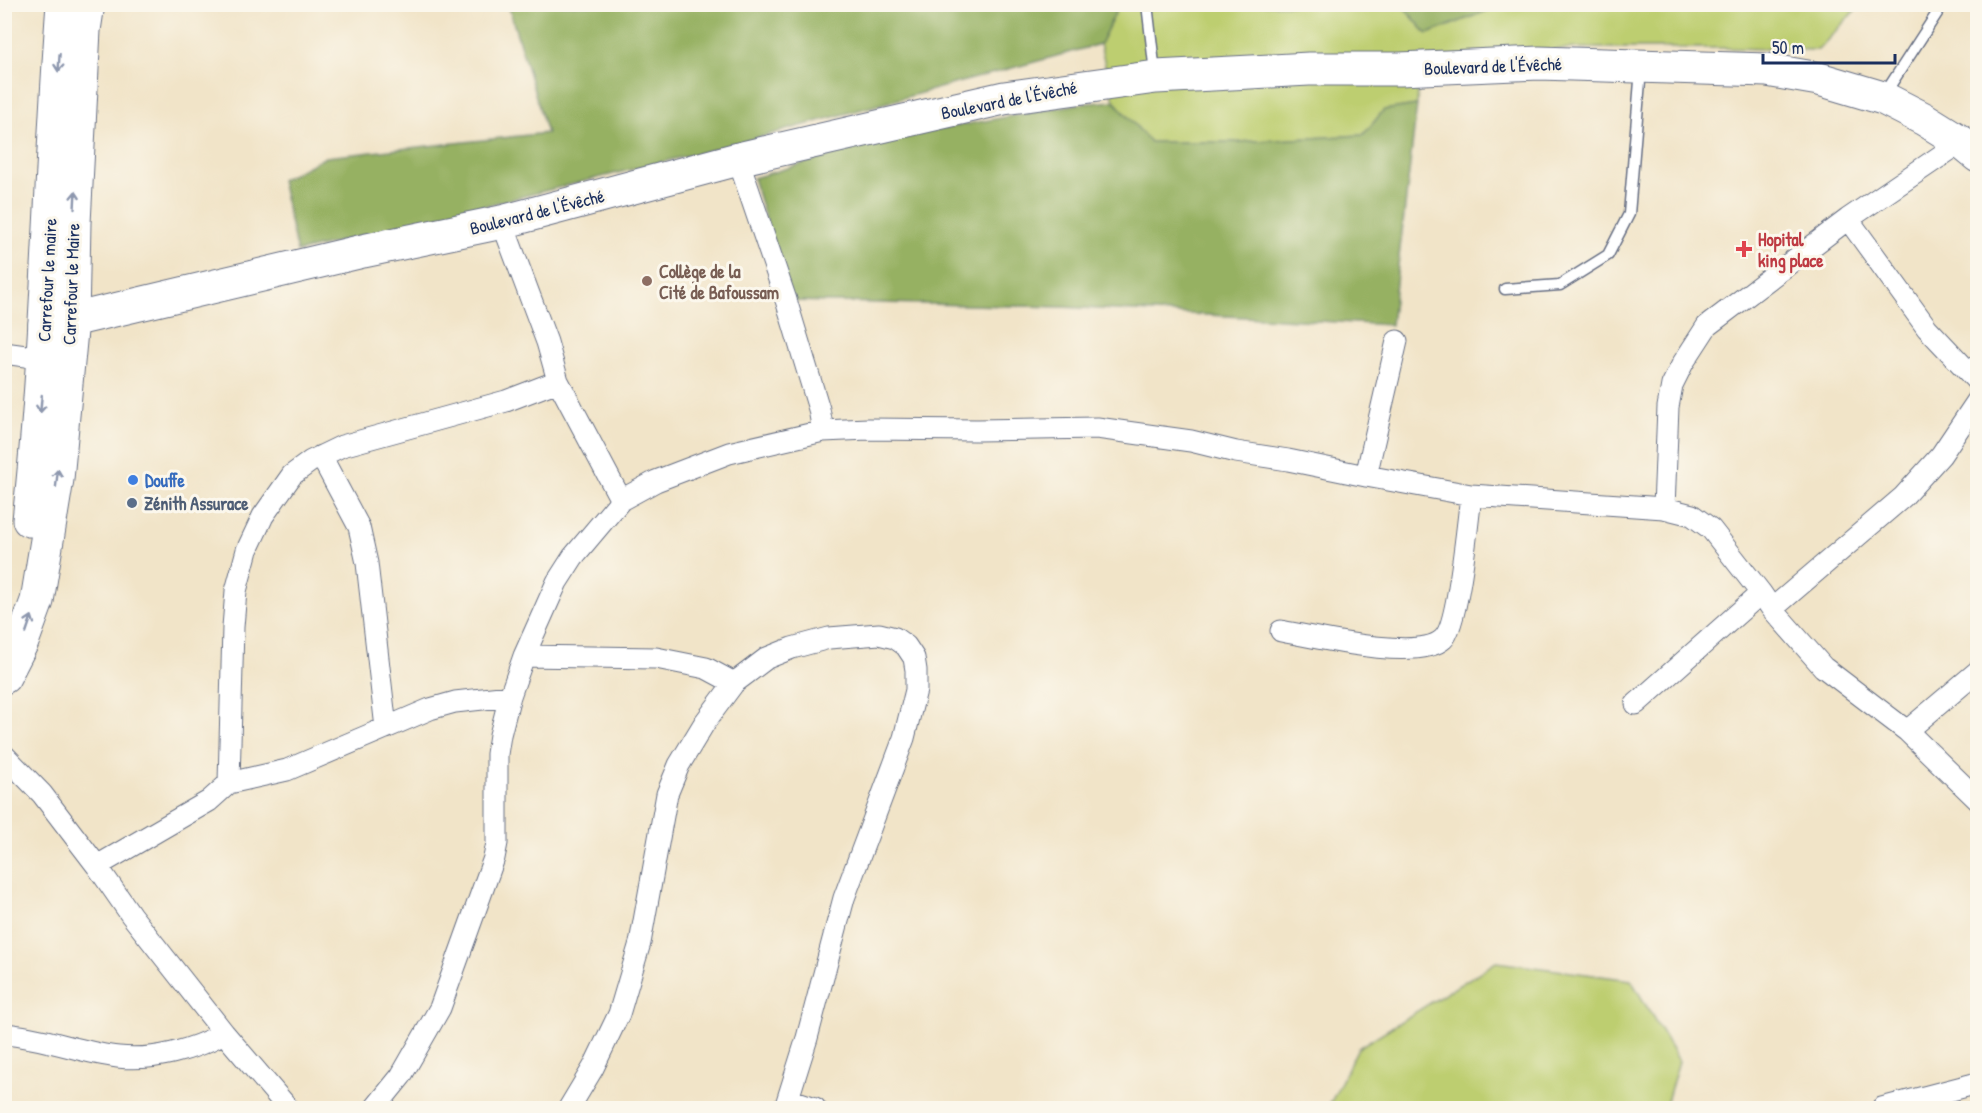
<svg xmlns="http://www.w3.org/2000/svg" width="1982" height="1113" font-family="'Patrick Hand',sans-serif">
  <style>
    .green { fill: #bdce70; stroke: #6c7e67; stroke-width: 1.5 }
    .forest { fill: #96b162; stroke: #587060; stroke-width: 1.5 }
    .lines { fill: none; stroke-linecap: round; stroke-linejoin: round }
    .lane-casing { stroke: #666e83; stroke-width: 13 }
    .street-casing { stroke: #666e83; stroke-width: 23 }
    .primary-casing { stroke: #666e83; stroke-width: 35 }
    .highway-casing { stroke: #666e83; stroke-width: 35 }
    .lane { stroke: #fff; stroke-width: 10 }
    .street { stroke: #fff; stroke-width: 21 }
    .primary { stroke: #fff; stroke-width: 33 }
    .highway { stroke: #fff; stroke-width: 33 }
    .oneway { stroke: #8d97ae }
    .health-dot { fill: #e0444e; stroke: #fbf7ec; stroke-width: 2 }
    .education-dot { fill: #8d6e63; stroke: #fbf7ec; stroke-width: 2 }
    .shop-dot { fill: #3f7fe0; stroke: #fbf7ec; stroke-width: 2 }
    .service-dot { fill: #5c6f8a; stroke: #fbf7ec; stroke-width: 2 }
    .labels { text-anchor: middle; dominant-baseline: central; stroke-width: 6; stroke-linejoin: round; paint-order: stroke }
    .street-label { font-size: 18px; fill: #1b2f5e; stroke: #fbf7ec }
    .health-label { font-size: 18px; font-weight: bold; fill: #be3a42; stroke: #fbf7ec; text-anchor: start }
    .education-label { font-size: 18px; font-weight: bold; fill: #785e54; stroke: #fbf7ec; text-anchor: start }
    .shop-label { font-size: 18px; font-weight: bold; fill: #366cbe; stroke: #fbf7ec; text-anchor: start }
    .service-label { font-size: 18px; font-weight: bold; fill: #4e5e75; stroke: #fbf7ec; text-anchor: start }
  </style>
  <rect width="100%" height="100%" fill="#fbf7ec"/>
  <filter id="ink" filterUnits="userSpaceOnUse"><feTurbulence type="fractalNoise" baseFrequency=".0167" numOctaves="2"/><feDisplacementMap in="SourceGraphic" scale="12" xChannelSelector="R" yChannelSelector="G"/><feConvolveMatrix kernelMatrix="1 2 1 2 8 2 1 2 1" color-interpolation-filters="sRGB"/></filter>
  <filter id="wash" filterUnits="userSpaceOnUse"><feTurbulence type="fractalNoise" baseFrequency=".008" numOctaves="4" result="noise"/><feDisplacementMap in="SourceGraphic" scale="24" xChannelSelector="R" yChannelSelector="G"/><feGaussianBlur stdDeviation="1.35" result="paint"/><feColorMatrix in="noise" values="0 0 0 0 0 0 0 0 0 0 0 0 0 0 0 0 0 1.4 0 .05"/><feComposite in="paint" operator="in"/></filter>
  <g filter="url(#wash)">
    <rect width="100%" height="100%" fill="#f1e4c8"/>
    <!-- green -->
    <path class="green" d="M1119,5H1402L1427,34L1502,5H1860L1818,50L1718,48H1578L1419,59L1417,105L1384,110L1363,135L1238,142H1150L1114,101L1100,44Z
      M1496,962L1631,980L1679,1061L1665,1108H1328L1358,1048Z"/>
    <!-- forest -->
    <path class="forest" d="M508,5H1119L1100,44L735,144L297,252L281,180L326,157L547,133Z
      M1402,5H1502L1427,34Z
      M1114,101L1150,142H1238L1363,135L1384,110L1417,105L1391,325L1062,307L791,301L753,178L896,137L1078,104Z"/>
  </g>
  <g filter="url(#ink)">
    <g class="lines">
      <defs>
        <path id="lane" d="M1147,4L1155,73
          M1884,95L1943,4
          M1505,289L1560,285L1608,255L1629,214L1641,69"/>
        <path id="street" d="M738,159L786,300L819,409L823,431
          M1848,219L1927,328L1978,382
          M502,222L547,342L558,381L621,500
          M4,353L54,360
          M321,456L359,527L367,563L386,728
          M1366,476L1397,341
          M1664,508L1668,407L1672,385L1683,363L1707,326L1848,219L1961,142
          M1772,609L1903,497L1941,455L1978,400
          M1281,631C1314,637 1419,662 1443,639C1458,626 1468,520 1471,495
          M524,656L656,658L706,668L734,683
          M1636,704L1761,593
          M1907,731L1978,671
          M4,755L42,794L97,866L131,915L224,1033L288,1108
          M229,783L287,770L430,709L455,702L510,696
          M97,866L209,801L229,783L233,627L236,591L247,550L263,516L292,475L311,461L342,446L506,401L558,381
          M4,1034C44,1037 79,1052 118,1057C154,1061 193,1050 224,1033
          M788,1099L815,1108
          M375,1108L401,1076L440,1008L494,858L497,843V754L500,735L510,696L524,656L557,582L573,557L621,500L656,481L729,453L823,431L868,429L977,430L1097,428L1191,441L1236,452L1288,460L1366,476L1471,495L1664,508L1692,515L1711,529L1761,593L1772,609L1823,667L1907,731L1978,800
          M569,1108L593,1068L619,1014L640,943L667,794L679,765L705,722L734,683L767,658L792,648L829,638L879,634L895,638L906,646L914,658L916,670V690L904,738L844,898L807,1038L785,1108
          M1882,1108L1978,1083"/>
        <path id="primary" d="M45,324L72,320L363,251L502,222L738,159L1004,98L1156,77L1309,69H1400L1539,63L1767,70L1819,79L1883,98L1924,119L1961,142L1978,156"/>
        <path id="highway" d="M29,520C48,349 50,176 63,4
          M4,677L22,642L37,601L57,479L72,320L74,223L84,30L88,4"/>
      </defs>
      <!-- lane casing -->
      <use href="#lane" class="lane-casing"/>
      <!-- street casing -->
      <use href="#street" class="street-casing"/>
      <!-- primary casing -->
      <use href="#primary" class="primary-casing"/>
      <!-- highway casing -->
      <use href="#highway" class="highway-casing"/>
      <!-- lane -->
      <use href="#lane" class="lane"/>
      <!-- street -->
      <use href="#street" class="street"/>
      <!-- primary -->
      <use href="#primary" class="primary"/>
      <!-- highway -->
      <use href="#highway" class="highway"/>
    </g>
    <!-- one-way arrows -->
    <defs><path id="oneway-shaft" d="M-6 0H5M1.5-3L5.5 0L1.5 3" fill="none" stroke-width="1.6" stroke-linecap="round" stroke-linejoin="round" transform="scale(1.5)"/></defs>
    <g class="oneway">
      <use href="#oneway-shaft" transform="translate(59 63) rotate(94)"/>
      <use href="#oneway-shaft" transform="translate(75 200) rotate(-87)"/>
      <use href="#oneway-shaft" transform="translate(41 404) rotate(95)"/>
      <use href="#oneway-shaft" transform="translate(57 478) rotate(-83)"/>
      <use href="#oneway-shaft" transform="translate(29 624) rotate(-71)"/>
    </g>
  </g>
  <!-- markers -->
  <path class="health-dot" d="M1741 240h6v6h6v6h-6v6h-6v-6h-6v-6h6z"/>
  <circle class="education-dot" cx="647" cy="281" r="6"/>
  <circle class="shop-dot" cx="133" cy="480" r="6"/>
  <circle class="service-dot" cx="132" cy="503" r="6"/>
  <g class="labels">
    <!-- street labels -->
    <g class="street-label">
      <text transform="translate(1493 66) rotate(-2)">Boulevard de l'Évêché</text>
      <text transform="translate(1009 100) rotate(-11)">Boulevard de l'Évêché</text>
      <text transform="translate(537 212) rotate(-14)">Boulevard de l'Évêché</text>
      <text transform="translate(47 280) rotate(-87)">Carrefour le maire</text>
      <text transform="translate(71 284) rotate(-88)">Carrefour le Maire</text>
    </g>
    <!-- health labels -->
    <g class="health-label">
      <text x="1758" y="239">Hopital<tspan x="1758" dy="21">king place</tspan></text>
    </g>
    <!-- education labels -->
    <g class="education-label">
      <text x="659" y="271">Collège de la<tspan x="659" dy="21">Cité de Bafoussam</tspan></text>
    </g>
    <!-- shop labels -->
    <g class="shop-label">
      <text x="145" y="480">Douffe</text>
    </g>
    <!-- service labels -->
    <g class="service-label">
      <text x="144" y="503">Zénith Assurace</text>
    </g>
  </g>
  <!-- margin -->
  <rect width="1982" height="1113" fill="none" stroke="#fbf7ec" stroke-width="24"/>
  <!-- scale -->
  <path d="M1763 54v9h132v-9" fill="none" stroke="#1b2f5e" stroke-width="3"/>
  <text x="1772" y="54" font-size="18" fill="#1b2f5e" stroke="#fbf7ec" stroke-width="4.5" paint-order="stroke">50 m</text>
</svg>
